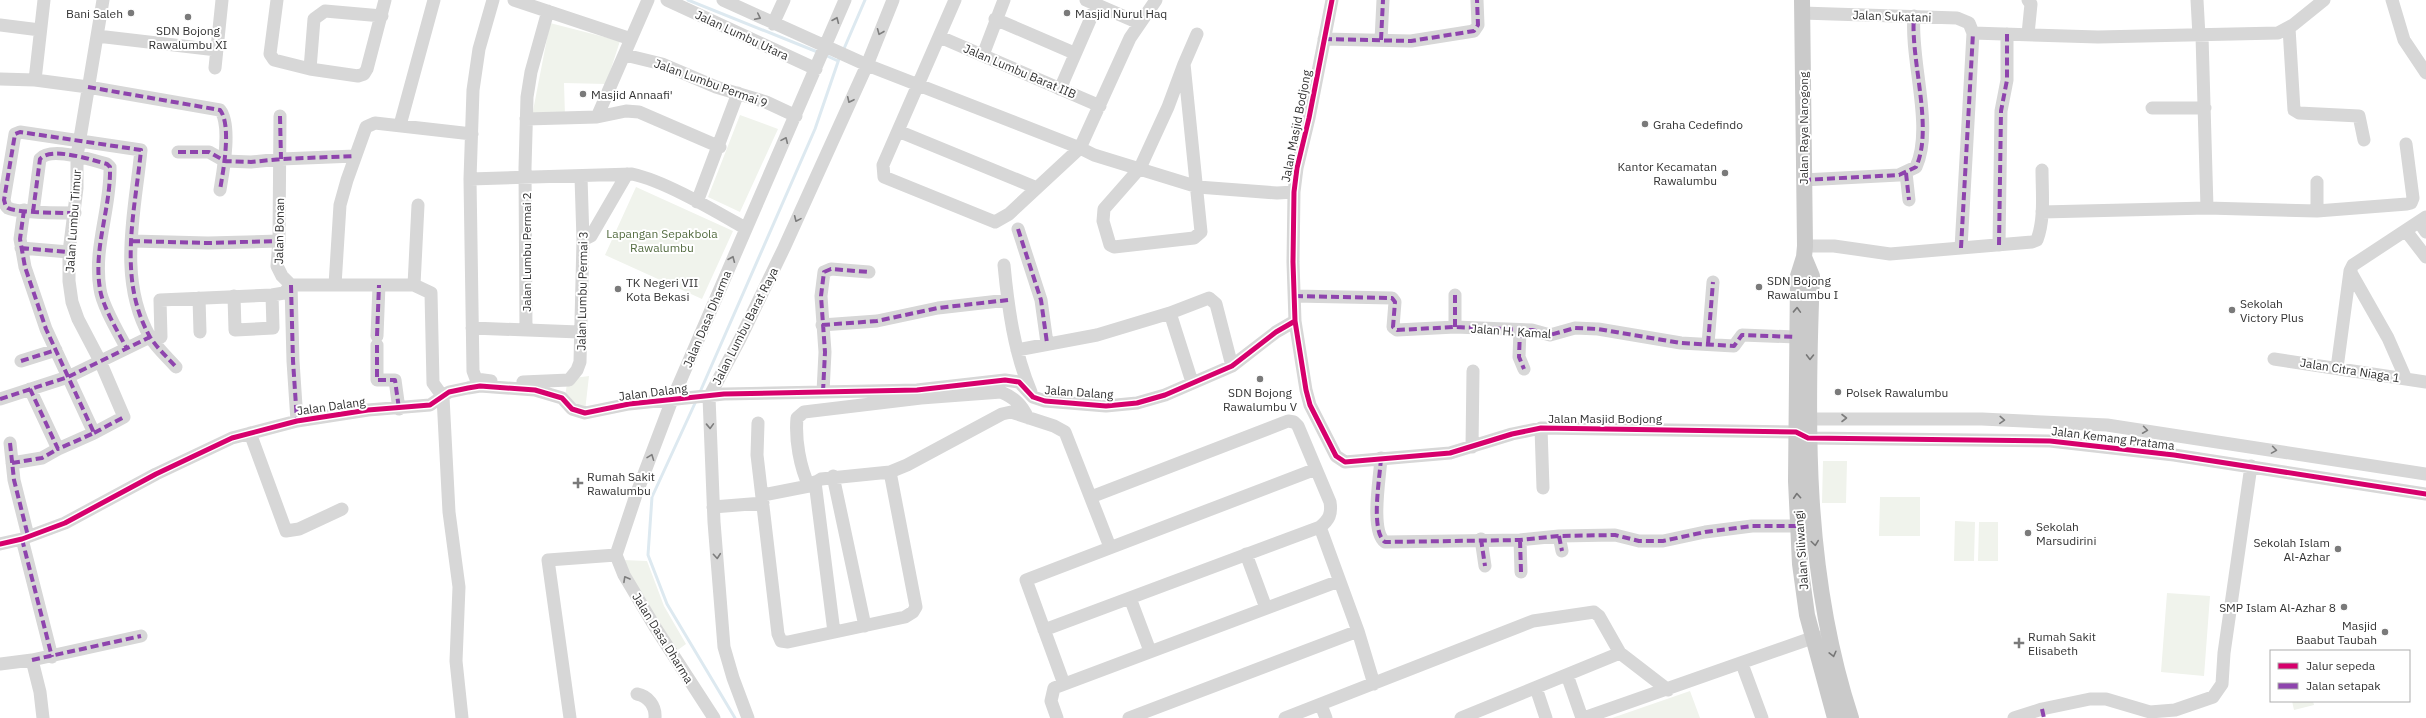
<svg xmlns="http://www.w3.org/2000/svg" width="2426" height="718" font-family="'IBM Plex Sans',sans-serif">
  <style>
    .green { fill: #f0f3ec }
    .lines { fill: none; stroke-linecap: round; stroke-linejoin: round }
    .stream { stroke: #dde9f0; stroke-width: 3 }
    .minor { stroke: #d7d7d7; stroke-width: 13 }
    .major { stroke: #cacaca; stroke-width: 16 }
    .quiet { stroke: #8e44ad; stroke-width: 4; stroke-dasharray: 8 4; stroke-linecap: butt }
    .cycleway-casing { stroke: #fff; stroke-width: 8 }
    .cycleway { stroke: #d6006c; stroke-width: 5 }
    .oneway { stroke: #7d7d7d }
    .oneway2 { stroke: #777 }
    .poi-dot { fill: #7a7a7a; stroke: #fff; stroke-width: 1.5 }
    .labels { text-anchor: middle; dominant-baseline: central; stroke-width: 4; stroke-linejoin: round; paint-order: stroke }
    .poi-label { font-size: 12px; fill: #333; stroke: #fff; text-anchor: start }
    .street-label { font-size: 12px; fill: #333; stroke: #fff }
    .park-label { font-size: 12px; fill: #556d42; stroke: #fff }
  </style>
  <rect width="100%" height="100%" fill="#fff"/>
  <!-- green -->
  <path class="green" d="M550,23L620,41L606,84L564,83L565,116H532Z
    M740,115L778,129L740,212L708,197Z
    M636,187L733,231L702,299L605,255Z
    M589,376L585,411L565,398L567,383L574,378Z
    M1823,461H1847L1846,503H1822Z
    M1880,497H1900V513V497H1920V536H1879Z
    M1955,521L1975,522L1974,561H1954Z
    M1979,522H1998V561H1978Z
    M622,560L647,561L664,606L686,644L675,652Z
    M2167,593L2210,596L2204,676L2161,672Z
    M1690,691L1700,718H1612Z
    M2292,701H2313L2314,705L2294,710Z"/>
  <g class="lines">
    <!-- stream -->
    <path class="stream" d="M688,0L820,53
      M843,51L865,0
      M825,55L838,61
      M700,392L815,129L840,56
      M696,401L652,497L648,555L667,604L735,718"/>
    <!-- minor -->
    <path class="minor" d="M277,0L270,54L274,60L310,69L358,76L364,74L367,69L385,0
      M514,0L631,39
      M667,0L816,69
      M723,0L867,65L1080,148L1094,155L1198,187L1277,193L1294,192
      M955,0L883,165L884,177L995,222L1009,214L1080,148L1130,38L1156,0
      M1086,0L1139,23
      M1332,0L1309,118L1297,168L1294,192L1293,262L1295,321L1306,390L1310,405L1336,456L1345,462L1450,453L1512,434L1541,428L1796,432L1808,438L2050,441L2174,455L2426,494
      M2197,0L2199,36
      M2392,0L2404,40L2426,73
      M1802,13L1957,18L1969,23L1973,33L1961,248
      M995,19L1074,53
      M773,24L784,0
      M0,25L40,30
      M2289,28L2294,110L2299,113L2359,116L2364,140
      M1973,33L2098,37L2278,33L2293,25L2324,0
      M2028,34L2031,4L2028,0
      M97,36L217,50
      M940,37L1100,106
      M1324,39L1411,41L1474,31L1478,25L1477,0
      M1381,40L1383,0
      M625,55L662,64L716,87L766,102L796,116
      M983,55L1004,0
      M1184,64L1168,107L1140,168L1104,209L1103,221L1110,245L1114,247L1194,238L1201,232L1184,64L1197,34
      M215,68L222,0
      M310,69L314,19L325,11L382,16
      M0,79L35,80L88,87L220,110C232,125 223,172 220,190
      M35,80L44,0
      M1060,89L1097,4
      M2152,108H2205
      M280,116L279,241L277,266L282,276L291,285L293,361L297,421
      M597,117L648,0
      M526,119L597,117L626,111L639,112L720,147
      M400,125L434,0
      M898,131L1037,188
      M178,152H209L225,161L251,162L281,159L355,156
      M1906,173L1909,200
      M470,179L632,174C665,181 715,211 745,228
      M1803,180L1899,175L1916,167C1934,128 1910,60 1914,16
      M697,202L738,93
      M2207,208L2317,211L2407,204L2411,203L2413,198L2406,144
      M24,210L20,239L25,267L46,329L94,433L58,449L30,389
      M2317,211V182
      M33,212L40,159C51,146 92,160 107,164L110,167C111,208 93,248 100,289C102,305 118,332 126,347
      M2042,212L2207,208L2202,36
      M75,213C62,213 17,213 8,208C5,206 5,203 4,200L15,134L20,132L141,150C135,212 117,279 150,337C157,348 167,357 176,367
      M2419,222L2426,232
      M1018,229L1041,300L1047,343
      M2406,231L2426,257
      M583,240L591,236L627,174
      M132,241L208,243L279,241
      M1999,245L2001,111L2007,80V34
      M1805,246H1834L1890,254L2032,242L2037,240C2045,219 2042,192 2042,170
      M21,248L69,252
      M1004,265C1008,307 1014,352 1031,392
      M2350,271L2353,265L2426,217
      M335,285L340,205L347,180L366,127L375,123L472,134
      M414,285L418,205
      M1455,295V327
      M234,296L235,330L273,328L272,295
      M1295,296L1392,298L1395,302L1393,327L1397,330L1455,327L1532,330L1550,335L1575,328L1598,329L1681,343L1734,346L1742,335L1796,337
      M199,298L200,332
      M1170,313L1192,382
      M822,325L877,321L938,308L1008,300
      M472,328L579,332
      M526,329L525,168L527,97L531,72L548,11
      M1520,330L1519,357L1524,369
      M377,336L379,285
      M161,337L160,300L272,295L284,293L291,285H414L431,293L433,383L443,397L449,512L459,587L456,661L462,718
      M1708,344L1713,282
      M377,345V380H395L399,409
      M1017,350L1097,335L1170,313L1209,298L1216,304L1232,366
      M2274,359L2426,382
      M21,361L56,350
      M2337,368L2350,271L2388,338L2406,379
      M491,381L476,379L473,371L470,179L473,90L479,49L493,0
      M523,382L569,380L577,370L580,362L583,240L581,177
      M823,392L825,352L821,296L824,272L831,269L869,272
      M0,399L68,377L150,337
      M758,423L757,455L778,634L781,641L788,642L905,617L913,612L916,607L890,472
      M1803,424L1808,419H1982L2107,425L2426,474
      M1541,428L1543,488
      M94,433L124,417L100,361L78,319L72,302L69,281V252L77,188V156L103,0
      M250,433L286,531L299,529L342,509
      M10,443L14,480L28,536
      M1472,447L1473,371
      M1381,458C1380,477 1370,531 1385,542L1520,540L1559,536L1615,535L1639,541H1663L1705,532L1752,526H1798
      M12,463L42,458L58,449
      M833,476L865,626
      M815,482L834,632
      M809,486C800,467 795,440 797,418L804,412L921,398L1001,392C1015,398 1022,405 1028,418
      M763,495L809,486L821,479L890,472L907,465L1002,414L1011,412L1054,426L1065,432L1110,547
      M713,507L763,503
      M1320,527L1358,631L1374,684
      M1559,536L1562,551
      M22,539L52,657
      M1481,539L1485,566
      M1520,540L1521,572
      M0,544L22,539L65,523L156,474L232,438L297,421L368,410L430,405L449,392L468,388L480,386L535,390L562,398L572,409L585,413L629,404L724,394L917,390L1005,380L1019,382L1033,397L1045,401L1106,406L1137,403L1165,395L1232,366L1276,332L1295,321
      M1246,554L1266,608
      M1130,598L1150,651
      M1044,630L1320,527C1329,520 1332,514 1330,502L1298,426L1294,422L1288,421L1091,497
      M32,660L141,636
      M0,664L32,660L40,692L43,718
      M1742,664L1762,718
      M1567,675L1582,718
      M1064,684L1026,580L1316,469
      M1536,688L1546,718
      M637,694C648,696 656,706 655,718
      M1321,705L1326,718
      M570,718L548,560L616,555
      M714,718L655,627L624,575L616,555L636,495L672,400L845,0
      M748,718L733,678L724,647L714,522L709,397L740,339L784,248L867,65L893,0
      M1057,718L1051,701L1054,688L1339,581
      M1129,718L1358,631
      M1285,718L1533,621L1594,612L1599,616L1620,653L1668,690
      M1461,718L1620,653
      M1584,718L1812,638L1823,637
      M2014,718L2042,709L2090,699H2106L2150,712L2175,710L2213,697L2222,684L2224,653L2251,466"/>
    <!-- major -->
    <path class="major" d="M1802,0L1805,246L1804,257L1798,276L1796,481L1800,564L1807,615L1835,718
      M1804,257L1812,276C1806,425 1804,575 1851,718"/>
    <!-- quiet -->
    <path class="quiet" d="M1324,39L1411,41L1474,31L1478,25L1477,0
      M1381,40L1383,0
      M88,87L220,110C232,125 223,172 220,190
      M280,116L281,159
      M178,152H209L225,161L251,162L281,159L355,156
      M1906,173L1909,200
      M1803,180L1899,175L1916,167C1934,128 1910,60 1914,16
      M24,210L20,239L25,267L46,329L94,433L58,449L30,389
      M33,212L40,159C51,146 92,160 107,164L110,167C111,208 93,248 100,289C102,305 118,332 126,347
      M75,213C62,213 17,213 8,208C5,206 5,203 4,200L15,134L20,132L141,150C135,212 117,279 150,337C157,348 167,357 176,367
      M1018,229L1041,300L1047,343
      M132,241L208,243L279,241
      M1999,245L2001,111L2007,80V34
      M21,248L69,252
      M1961,248L1973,33
      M291,285L293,361L297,421
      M1455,295V327
      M1295,296L1392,298L1395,302L1393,327L1397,330L1455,327L1532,330L1550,335L1575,328L1598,329L1681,343L1734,346L1742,335L1796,337
      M822,325L877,321L938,308L1008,300
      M1520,330L1519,357L1524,369
      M377,336L379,285
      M1708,344L1713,282
      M377,345V380H395L399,409
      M21,361L56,350
      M823,392L825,352L821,296L824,272L831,269L869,272
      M0,399L68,377L150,337
      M94,433L124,417
      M10,443L14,480L28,536
      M1381,458C1380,477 1370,531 1385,542L1520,540L1559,536L1615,535L1639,541H1663L1705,532L1752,526H1798
      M12,463L42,458L58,449
      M1559,536L1562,551
      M22,539L52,657
      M1481,539L1485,566
      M1520,540L1521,572
      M32,660L141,636
      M2042,709L2044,718"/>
    <defs>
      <path id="cycleway" d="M1332,0L1309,118L1297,168L1294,192L1293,262L1295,321L1306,390L1310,405L1336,456L1345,462L1450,453L1512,434L1541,428L1796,432L1808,438L2050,441L2174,455L2426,494
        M0,544L22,539L65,523L156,474L232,438L297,421L368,410L430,405L449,392L468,388L480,386L535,390L562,398L572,409L585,413L629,404L724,394L917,390L1005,380L1019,382L1033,397L1045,401L1106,406L1137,403L1165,395L1232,366L1276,332L1295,321"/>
    </defs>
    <!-- cycleway casing -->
    <use href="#cycleway" class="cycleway-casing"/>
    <!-- cycleway -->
    <use href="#cycleway" class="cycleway"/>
  </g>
  <!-- one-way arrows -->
  <defs><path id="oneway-chevron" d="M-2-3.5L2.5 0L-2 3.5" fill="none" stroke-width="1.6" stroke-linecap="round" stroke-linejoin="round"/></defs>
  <g class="oneway">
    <use href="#oneway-chevron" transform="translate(758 17) rotate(26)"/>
    <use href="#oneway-chevron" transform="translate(836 20) rotate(-67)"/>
    <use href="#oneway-chevron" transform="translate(880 32) rotate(112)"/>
    <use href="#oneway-chevron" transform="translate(850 100) rotate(115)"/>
    <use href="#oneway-chevron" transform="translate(785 140) rotate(-66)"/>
    <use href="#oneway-chevron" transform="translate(797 219) rotate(114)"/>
    <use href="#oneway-chevron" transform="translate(732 259) rotate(-67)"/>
    <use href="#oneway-chevron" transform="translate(1844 418)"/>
    <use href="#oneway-chevron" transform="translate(2002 420) rotate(3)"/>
    <use href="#oneway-chevron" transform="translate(710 426) rotate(88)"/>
    <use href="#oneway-chevron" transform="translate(2145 430) rotate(8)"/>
    <use href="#oneway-chevron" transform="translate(2274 450) rotate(9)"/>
    <use href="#oneway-chevron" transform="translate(651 457) rotate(-69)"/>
    <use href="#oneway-chevron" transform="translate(717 556) rotate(85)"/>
    <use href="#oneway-chevron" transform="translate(626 579) rotate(-119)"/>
  </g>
  <g class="oneway2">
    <use href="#oneway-chevron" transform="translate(1797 310) rotate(-88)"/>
    <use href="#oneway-chevron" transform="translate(1810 357) rotate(91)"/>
    <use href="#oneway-chevron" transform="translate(1797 496) rotate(-94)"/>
    <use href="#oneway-chevron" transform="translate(1815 543) rotate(82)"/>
    <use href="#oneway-chevron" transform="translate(1833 654) rotate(76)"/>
  </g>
  <!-- markers -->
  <g class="poi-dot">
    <circle cx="131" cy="13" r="4"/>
    <circle cx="1067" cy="13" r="4"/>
    <circle cx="188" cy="17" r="4"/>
    <circle cx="583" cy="94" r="4"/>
    <circle cx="1645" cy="124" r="4"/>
    <circle cx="1725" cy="173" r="4"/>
    <circle cx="1759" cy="287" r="4"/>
    <circle cx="618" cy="289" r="4"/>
    <circle cx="2232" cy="310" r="4"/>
    <circle cx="1260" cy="379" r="4"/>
    <circle cx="1838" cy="392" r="4"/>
    <path d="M576 477h4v4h4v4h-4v4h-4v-4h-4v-4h4z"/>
    <circle cx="2028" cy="533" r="4"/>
    <circle cx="2338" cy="549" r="4"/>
    <circle cx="2344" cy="607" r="4"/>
    <circle cx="2385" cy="632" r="4"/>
    <path d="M2017 637h4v4h4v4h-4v4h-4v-4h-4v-4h4z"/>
  </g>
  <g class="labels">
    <!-- poi labels -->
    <g class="poi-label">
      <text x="123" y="13" text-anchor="end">Bani Saleh</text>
      <text x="1075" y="13">Masjid Nurul Haq</text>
      <text x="188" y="30" text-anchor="middle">SDN Bojong<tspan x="188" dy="14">Rawalumbu XI</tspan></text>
      <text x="591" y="94">Masjid Annaafi'</text>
      <text x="1653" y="124">Graha Cedefindo</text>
      <text x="1717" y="166" text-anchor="end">Kantor Kecamatan<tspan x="1717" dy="14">Rawalumbu</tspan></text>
      <text x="1767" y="280">SDN Bojong<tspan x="1767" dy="14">Rawalumbu I</tspan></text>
      <text x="626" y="282">TK Negeri VII<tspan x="626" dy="14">Kota Bekasi</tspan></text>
      <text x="2240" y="303">Sekolah<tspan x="2240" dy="14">Victory Plus</tspan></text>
      <text x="1260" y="392" text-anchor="middle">SDN Bojong<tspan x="1260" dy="14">Rawalumbu V</tspan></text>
      <text x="1846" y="392">Polsek Rawalumbu</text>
      <text x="587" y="476">Rumah Sakit<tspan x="587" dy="14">Rawalumbu</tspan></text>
      <text x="2036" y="526">Sekolah<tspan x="2036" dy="14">Marsudirini</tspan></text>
      <text x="2330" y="542" text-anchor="end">Sekolah Islam<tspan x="2330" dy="14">Al-Azhar</tspan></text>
      <text x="2336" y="607" text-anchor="end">SMP Islam Al-Azhar 8</text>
      <text x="2377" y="625" text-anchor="end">Masjid<tspan x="2377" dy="14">Baabut Taubah</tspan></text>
      <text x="2028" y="636">Rumah Sakit<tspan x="2028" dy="14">Elisabeth</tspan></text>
    </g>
    <!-- street labels -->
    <g class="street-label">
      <text transform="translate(1892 16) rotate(2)">Jalan Sukatani</text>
      <text transform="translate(742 35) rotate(25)">Jalan Lumbu Utara</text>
      <text transform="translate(1020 71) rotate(23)">Jalan Lumbu Barat IIB</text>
      <text transform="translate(711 83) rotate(20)">Jalan Lumbu Permai 9</text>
      <text transform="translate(1296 126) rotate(-79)">Jalan Masjid Bodjong</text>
      <text transform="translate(1803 128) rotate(-90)">Jalan Raya Narogong</text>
      <text transform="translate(73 221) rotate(-86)">Jalan Lumbu Timur</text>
      <text transform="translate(279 231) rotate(-89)">Jalan Bonan</text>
      <text transform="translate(526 252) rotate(-90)">Jalan Lumbu Permai 2</text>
      <text transform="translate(582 291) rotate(-89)">Jalan Lumbu Permai 3</text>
      <text transform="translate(707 319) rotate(-67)">Jalan Dasa Dharma</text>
      <text transform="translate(745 326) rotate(-63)">Jalan Lumbu Barat Raya</text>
      <text transform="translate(1511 331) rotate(4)">Jalan H. Kamal</text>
      <text transform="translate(2350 370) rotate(9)">Jalan Citra Niaga 1</text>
      <text transform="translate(653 392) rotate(-7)">Jalan Dalang</text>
      <text transform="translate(1079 392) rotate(4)">Jalan Dalang</text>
      <text transform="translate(331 406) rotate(-8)">Jalan Dalang</text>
      <text x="1605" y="418">Jalan Masjid Bodjong</text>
      <text transform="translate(2113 438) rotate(7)">Jalan Kemang Pratama</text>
      <text transform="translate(1801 550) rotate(-94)">Jalan Siliwangi</text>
      <text transform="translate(663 638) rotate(58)">Jalan Dasa Dharma</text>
    </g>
    <!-- park labels -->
    <g class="park-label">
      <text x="662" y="233">Lapangan Sepakbola<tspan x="662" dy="14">Rawalumbu</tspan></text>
    </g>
  </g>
  <!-- legend -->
  <rect x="2270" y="650" width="140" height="52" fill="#ffffff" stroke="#adadad"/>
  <rect x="2278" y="663" width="20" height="6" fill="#d6006c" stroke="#adadad"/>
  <text x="2306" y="670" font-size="12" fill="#333333">Jalur sepeda</text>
  <rect x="2278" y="683" width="20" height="6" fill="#8e44ad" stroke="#adadad"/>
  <text x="2306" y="690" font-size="12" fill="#333333">Jalan setapak</text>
</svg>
